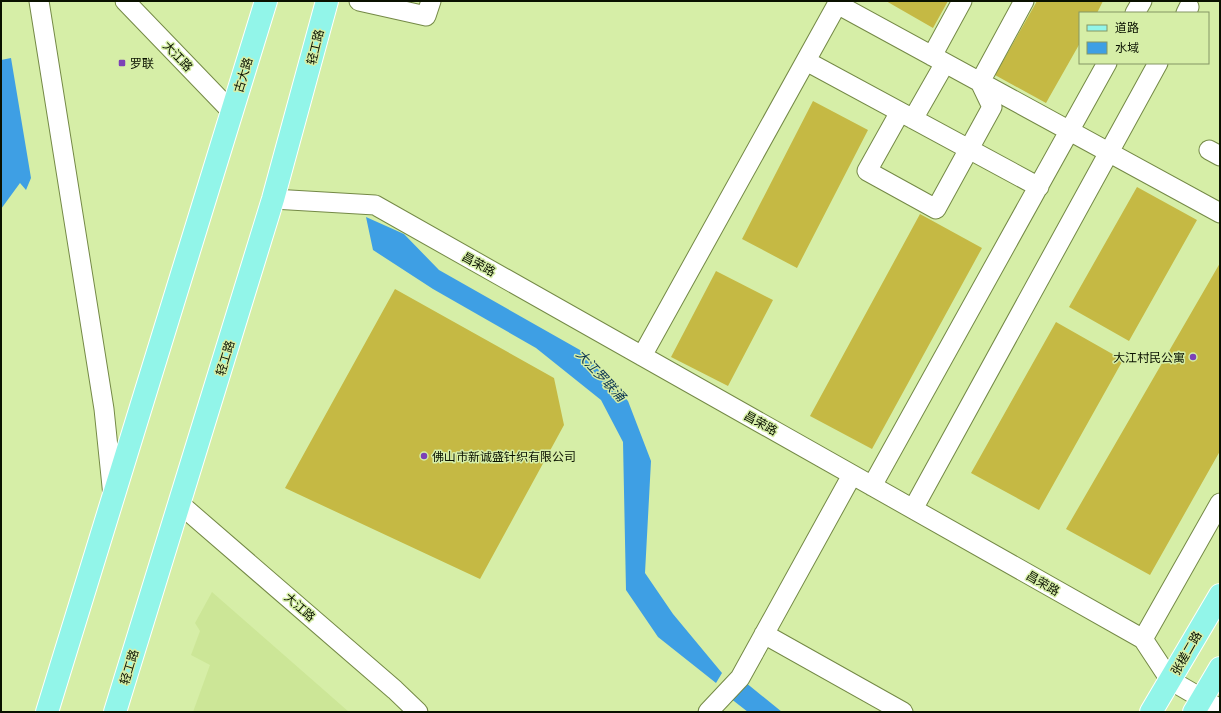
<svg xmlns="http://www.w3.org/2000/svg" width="1221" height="713" font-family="'PT Serif','Noto Sans SC',serif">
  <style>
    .built { fill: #cce697 }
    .water { fill: #3e9fe4 }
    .building { fill: #c5b944 }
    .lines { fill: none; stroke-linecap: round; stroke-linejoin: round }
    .minor-casing { stroke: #748946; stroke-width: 21 }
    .major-casing { stroke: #fff; stroke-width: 24 }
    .minor { stroke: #fff; stroke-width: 19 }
    .major { stroke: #92f5e9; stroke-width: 22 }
    .poi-dot { fill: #7c41b7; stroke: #d6eea7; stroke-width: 1.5 }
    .labels { text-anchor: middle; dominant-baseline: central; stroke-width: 3; stroke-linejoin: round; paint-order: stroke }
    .street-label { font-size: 12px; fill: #0a1100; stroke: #d6eea7 }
    .poi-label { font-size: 12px; fill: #0a1100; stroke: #d6eea7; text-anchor: start }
    .water-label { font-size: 13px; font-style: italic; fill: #0b3450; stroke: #d6eea7 }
  </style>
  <rect width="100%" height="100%" fill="#d6eea7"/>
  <!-- built -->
  <path class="built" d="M212,592L349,712H193L210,665L191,655L200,631L195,623Z"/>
  <!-- water -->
  <path class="water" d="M11,58L31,178L26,190L20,183L1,209V60Z
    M366,217L404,234L439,270L580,350L628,401L651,461L645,573L673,614L722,673L716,683L658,637L626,590L623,442L601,400L536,348L433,289L373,250Z
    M745,682L782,712H748L730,698Z"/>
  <!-- building -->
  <path class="building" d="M886,1H948L933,28Z
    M1037,1H1103L1097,13H1080V43L1046,103L995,75Z
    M813,101L868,130L797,268L742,239Z
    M1137,187L1197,220L1129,341L1069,307Z
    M920,214L982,248L872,449L810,416Z
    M1220,263V451L1150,575L1066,529Z
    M716,271L773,300L728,386L671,357Z
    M395,289L554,378L564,425L480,579L285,488Z
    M1056,322L1123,360L1039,510L971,473Z"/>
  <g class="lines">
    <defs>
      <path id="minor" d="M39,1L104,409L113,496
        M125,1L232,112
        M359,1L426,16L431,1
        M837,4L1220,213
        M1135,13L1142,1
        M1186,13L1189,7
        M932,56L962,1
        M806,61L1039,187
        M900,112L867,171L936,209L992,107L980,82L1024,1
        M913,119L945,63
        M1209,150L1220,156
        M273,199L375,205L1143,639L1170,680L1220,709
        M642,356L839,1
        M872,486L1107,63
        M180,504L395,690L418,712
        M913,509L1158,63
        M764,634L903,712
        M1143,639L1220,503
        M708,712L740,678L852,475"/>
      <path id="major" d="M47,712L266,1
        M115,712L273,199L327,1
        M1151,712L1220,595
        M1194,712L1220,668"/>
    </defs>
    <!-- minor casing -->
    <use href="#minor" class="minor-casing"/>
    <!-- major casing -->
    <use href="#major" class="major-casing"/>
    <!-- minor -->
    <use href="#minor" class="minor"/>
    <!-- major -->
    <use href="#major" class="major"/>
  </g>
  <!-- markers -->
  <g class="poi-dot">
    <rect x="118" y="59" width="8" height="8" rx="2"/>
    <circle cx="1193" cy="357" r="4"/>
    <circle cx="424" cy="456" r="4"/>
  </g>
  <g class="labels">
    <!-- street labels -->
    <g class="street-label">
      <text transform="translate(315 47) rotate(-76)">轻工路</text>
      <text transform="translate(178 56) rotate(46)">大江路</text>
      <text transform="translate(243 75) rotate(-73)">古大路</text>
      <text transform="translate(479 264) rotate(29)">昌荣路</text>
      <text transform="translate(225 358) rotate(-73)">轻工路</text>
      <text transform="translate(761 423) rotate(29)">昌荣路</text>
      <text transform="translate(1043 583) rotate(30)">昌荣路</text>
      <text transform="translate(300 607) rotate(41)">大江路</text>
      <text transform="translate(1186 653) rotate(-60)">张槎二路</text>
      <text transform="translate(129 667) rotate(-73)">轻工路</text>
    </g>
    <!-- poi labels -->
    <g class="poi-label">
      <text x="130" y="63">罗联</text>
      <text x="1185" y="357" text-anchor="end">大江村民公寓</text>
      <text x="432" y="456">佛山市新诚盛针织有限公司</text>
    </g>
    <!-- water labels -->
    <g class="water-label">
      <text transform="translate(601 375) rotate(47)">大江罗联涌</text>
    </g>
  </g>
  <!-- border -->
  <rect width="1221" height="713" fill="none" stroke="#0a1100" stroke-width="4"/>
  <!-- legend -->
  <rect x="1079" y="12" width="130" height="52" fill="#d6eea7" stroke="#849664"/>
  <rect x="1087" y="25" width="20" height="6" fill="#92f5e9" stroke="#849664"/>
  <text x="1115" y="32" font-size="12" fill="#0a1100">道路</text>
  <rect x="1087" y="42" width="20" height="12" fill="#3e9fe4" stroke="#849664"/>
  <text x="1115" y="52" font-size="12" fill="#0a1100">水域</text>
</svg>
